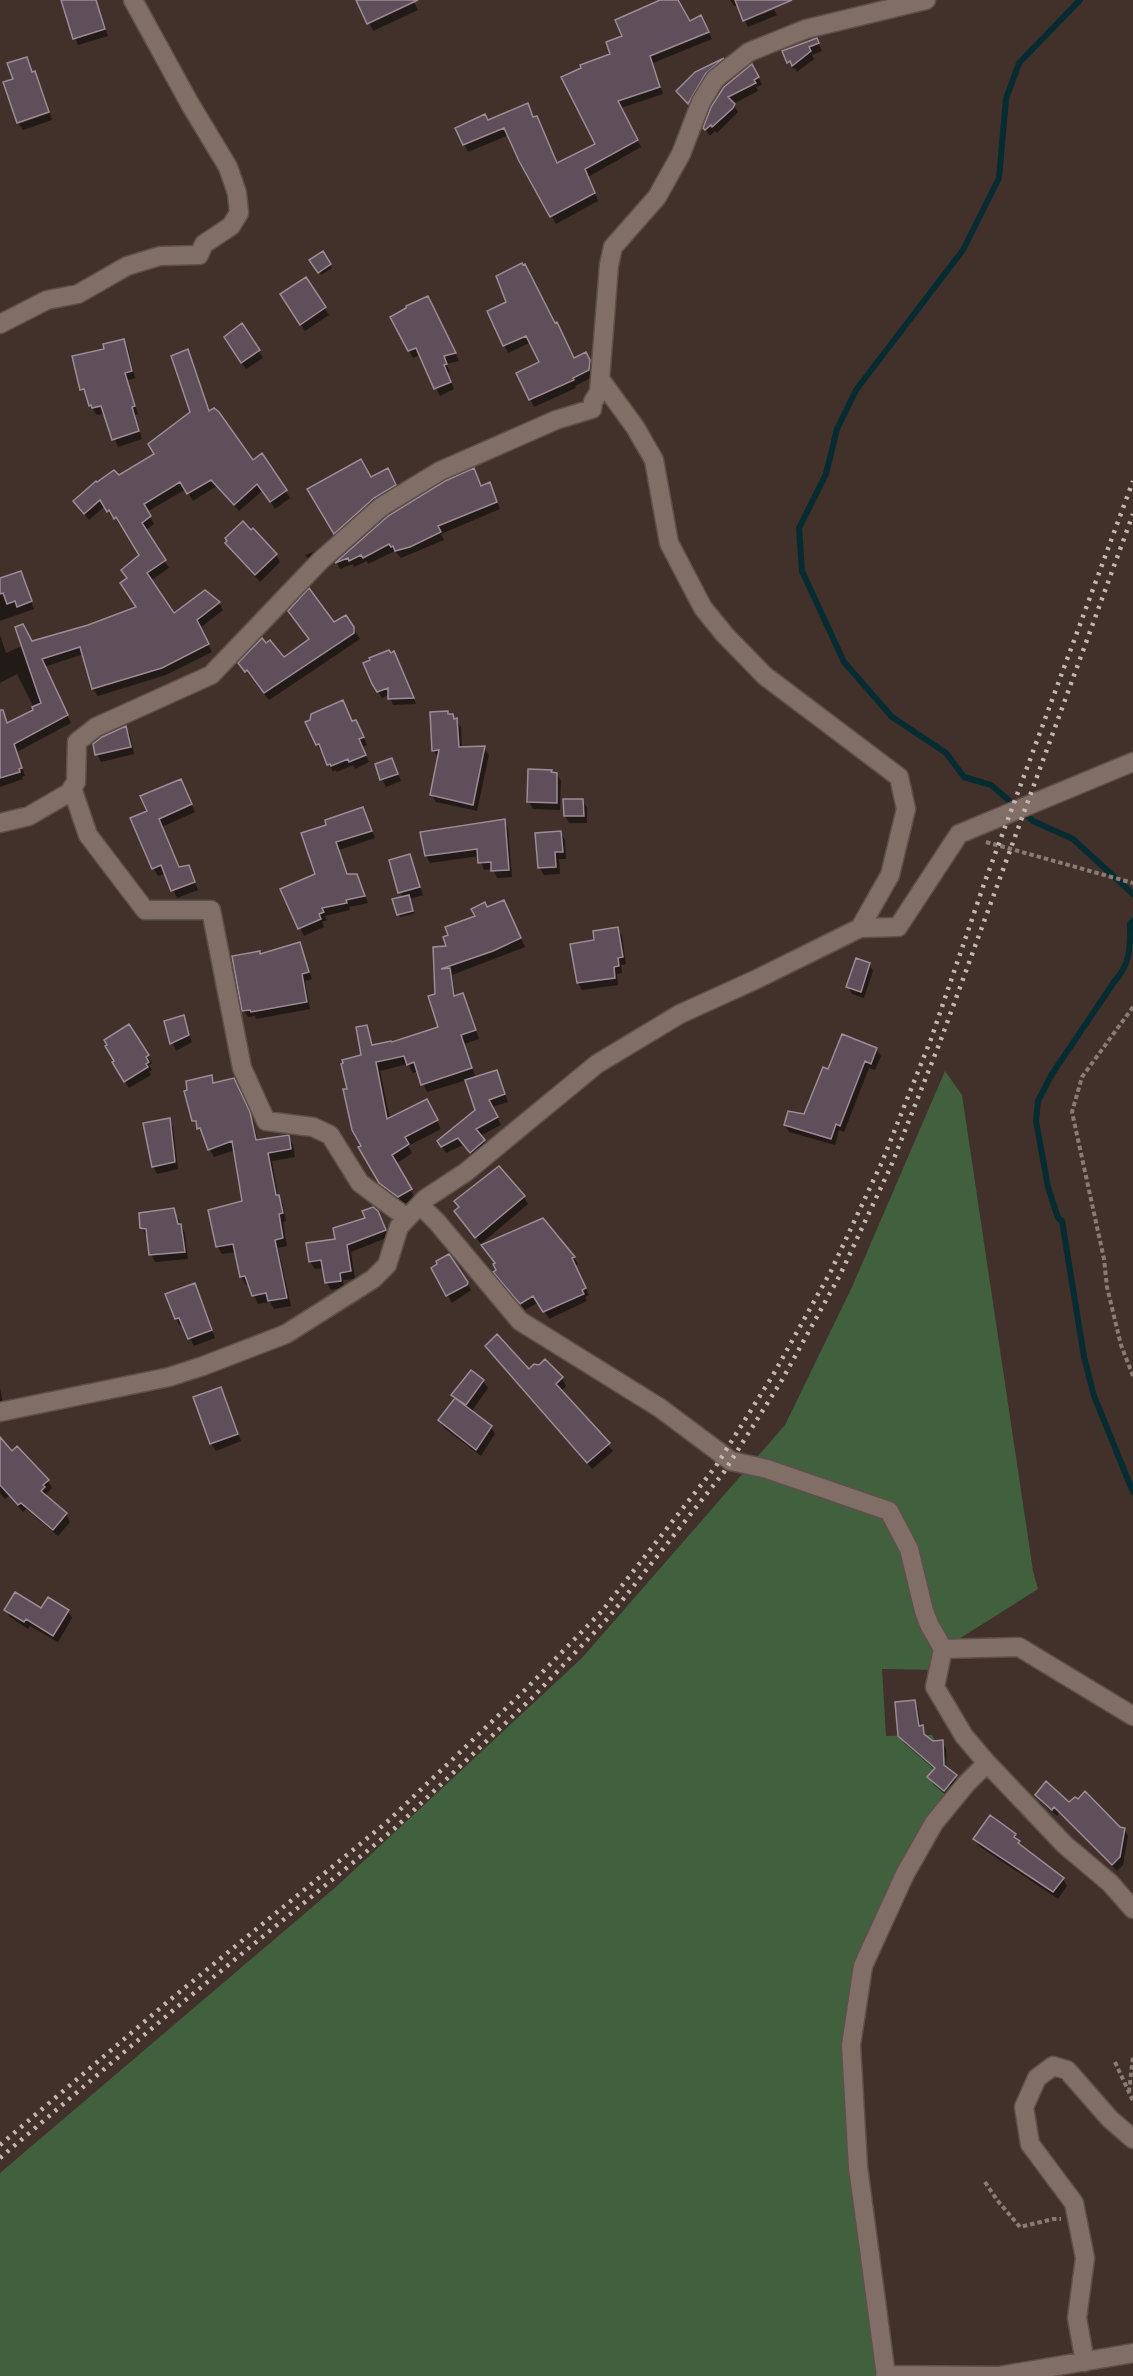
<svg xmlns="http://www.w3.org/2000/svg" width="1133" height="2376" font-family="Overpass,sans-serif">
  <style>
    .green { fill: #41603e }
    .shadow { fill: #0007 }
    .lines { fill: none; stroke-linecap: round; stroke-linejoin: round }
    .stream { stroke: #062c32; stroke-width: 6 }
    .building { fill: #5f4f5a; stroke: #9d8b96; stroke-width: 1.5 }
    .minor-casing { stroke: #5d504a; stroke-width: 21 }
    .path { stroke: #897b75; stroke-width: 4; stroke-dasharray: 4.5 3; stroke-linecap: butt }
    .minor { stroke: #816e66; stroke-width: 18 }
    .rail { stroke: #c3b7b1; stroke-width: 4.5; stroke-dasharray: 3 6; stroke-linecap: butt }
  </style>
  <rect width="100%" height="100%" fill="#41312a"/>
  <!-- green -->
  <path class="green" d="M945,1071L962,1095L1033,1571L1038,1589L943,1649L939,1670L882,1669L886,1736L932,1735L946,1759L952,1801L875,1942L851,2044L885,2376H0V2173L337,1886L582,1658L785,1425L852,1287Z"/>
  <!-- shadow -->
  <path class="shadow" d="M61,0H95L108,36L78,45Z
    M359,0H413L418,10L373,31Z
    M663,0H677L689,23L705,24L712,39L653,63L663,94L621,108L641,147L588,177L598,201L556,224L509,135L468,152L457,129L488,121L528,105L557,165L597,144L612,55L623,36Z
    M730,0H791L781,6L780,4L734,6Z
    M778,8L774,10L777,15L748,27L745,21Z
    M817,40L822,51L812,55L814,59L797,72L795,68L793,69L784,52Z
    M723,60L727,66L693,110L678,91L696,74Z
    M756,72L762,85L756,87L758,91L733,104L738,112L717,133L715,131L710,136L705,128L712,108Z
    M50,113L52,120L23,130L19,124Z
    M322,253L332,268L321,275L311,261Z
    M305,279L329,315L305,331L286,302Z
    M428,297L459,361L446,364L450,372L447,373L454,389L440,396L420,355L413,358L409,350Z
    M489,311L555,325L574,360L586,354L594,369L593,377L575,386L576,388L534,407L518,373L541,363L531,342L508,353Z
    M124,340L128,348L135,378L128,380L138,414L135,415L142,439L118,447L105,413L98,415L95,413L88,396L82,389Z
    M230,345L259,351L263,358L246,369Z
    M191,359L210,412L252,462L262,455L290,498L275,509L263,490L239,511L217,486L193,501L186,489L147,512L154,524L145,531L169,568L150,581L174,615L205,592L219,603L223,610L200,628L212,652L166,675L98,696L93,689L84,654L44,667L71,723L17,752L25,776L22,777L23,779L0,787V736L35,710L17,674L0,683V635L6,653L17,648L88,627L137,608L128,579L141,555L122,524L119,525L115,517L112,518L105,506L89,520L75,501L156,455L192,413Z
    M387,470L399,492L339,539L309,489L371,479Z
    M489,484L500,509L441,534L444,540L401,558L395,551L368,564L367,561L354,567L353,564L340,569L337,563L389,517Z
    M227,543L276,555L280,562L260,582Z
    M316,551L317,553L310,560L305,555Z
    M24,580L34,609L0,621V581Z
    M346,617L360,639L269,700L240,664L283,659Z
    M397,659L416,704L393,705L389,695L382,698L373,683Z
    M432,714L452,716L461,727L462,748H484L489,755L477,811L436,802L432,795L438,758L434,751Z
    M352,723L360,729L367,745L362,747L369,762L355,769L353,765L337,772L335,770L333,772L323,751L321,752L317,744Z
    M126,727L130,735L134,754L101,762L97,754Z
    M395,767L401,781L386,787L382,779Z
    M551,771L552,774H557L561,781L560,810L533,809L529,802Z
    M184,788L195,812L162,827L180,869L192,875L198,890L177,898L166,873L158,876L154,869L132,819L149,812Z
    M582,800L587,808V823H569L565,816Z
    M363,809L375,838L339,850L348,875L357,876L368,903L349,907L350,910L325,916L327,920L322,922L324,927L304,936L282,890L316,875L328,826Z
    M504,821L508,828L512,877L497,878L493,869L484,870L479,856L430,863L426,856L421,833Z
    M560,832L565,840L566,859H559L560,874L544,875L539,867Z
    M409,856L423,895L410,899L414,914L400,917L398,914L403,898L391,861Z
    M487,909L508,910L525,947L452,975L456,997L462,995L467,1003L479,1039L464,1044L476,1079L497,1072L508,1102L492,1107L501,1125L480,1136L488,1148L475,1159L463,1145L446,1153L439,1142L477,1111L467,1080L427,1092L418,1071L413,1073L408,1064L380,1071L390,1119L431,1109L441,1129L408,1146L412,1153L396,1164L415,1198L403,1205L386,1192L360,1148L363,1146L348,1090L362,1057L367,1026L374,1046L392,1044L440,1028L435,949L448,947Z
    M617,929L622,936L626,964L621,965L622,973L617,974L618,985L582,990L578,983L596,941Z
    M300,944L312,979L305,981L310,1009L256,1019L255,1016L248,1017L244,1011L261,956Z
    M869,964L873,971L864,998L852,994L848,987Z
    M183,1017L192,1042L176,1051L165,1022Z
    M128,1026L152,1063L149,1065L152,1070L149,1072L151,1075L129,1088L114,1063Z
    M876,1049L881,1056L875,1070L869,1068L844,1132L839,1130L835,1145L789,1132L785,1125L805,1115L829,1071Z
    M211,1077L215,1084L238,1088L253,1122L258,1141L288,1137L293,1145L295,1157L272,1161L278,1196L283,1204L286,1221L283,1222L287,1246L278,1248L291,1306L274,1309L270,1302L258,1304L249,1284L246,1285L241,1276L236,1252L222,1254L217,1246L244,1202L235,1150L214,1157L194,1120Z
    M169,1120L173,1127L178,1169L157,1174L153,1166Z
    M524,1197L528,1204L481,1244L461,1218Z
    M174,1210L185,1233L188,1259L155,1262L151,1254L149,1236L146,1235L142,1228Z
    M377,1212L389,1237L351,1252L355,1279L343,1280L344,1288L331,1290L327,1283L324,1268L315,1269L310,1262L308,1245L337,1240Z
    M542,1220L574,1258L578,1264L575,1266L589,1295L585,1297L587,1301L549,1319L539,1302L525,1310L499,1279Z
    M448,1256L458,1267L471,1290L452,1303L433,1268Z
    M194,1285L215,1338L194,1346L183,1325L180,1326L176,1319L167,1295Z
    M487,1346L529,1371L562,1378L566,1386L561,1391L613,1451L592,1469Z
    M483,1381L488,1388L471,1412L491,1427L495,1434L481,1456L444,1428L439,1420L455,1399L453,1395Z
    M0,1387L3,1404H0Z
    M224,1396L241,1441L216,1451L211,1443Z
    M0,1445L48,1481L52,1488L47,1493L46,1497L66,1514L70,1522L58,1536L26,1509L23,1512L9,1496L5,1499L0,1493Z
    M6,1610L68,1611L72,1618L58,1642L30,1626L28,1629L10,1617Z
    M914,1702L918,1709L921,1727L927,1738L932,1743L942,1742L946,1749L947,1769L960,1784L948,1797L933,1784L929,1777L935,1770L904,1743L899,1735Z
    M1037,1795L1069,1804L1124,1829L1128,1836L1123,1865L1117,1871L1059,1813L1057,1816L1041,1802Z
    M1015,1835L1023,1849L1063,1879L1067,1886L1058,1899L979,1846L974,1839Z"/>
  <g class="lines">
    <!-- stream -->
    <path class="stream" d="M1080,0L1019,63L1006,99L999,178L963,250L856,390L837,429L826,474L799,528L802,571L844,662L892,717L946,753L964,777L991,785L1033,821L1073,839L1133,894
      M1133,921L1130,924C1130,948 1131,963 1114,982L1052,1074L1038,1101L1036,1121L1048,1187L1058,1218L1062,1221L1084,1357L1094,1396L1133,1492"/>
  </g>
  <!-- building -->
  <path class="building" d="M61,0H96L105,29L73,39Z
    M356,0H418L367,24Z
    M660,0H678L690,21L701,15L709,32L650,56L660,87L618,101L638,140L585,169L595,193L550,217L519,161L504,128L463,145L455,128L485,114L488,120L528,103L533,117L537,116L557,163L595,144L561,77L581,68L580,65L610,54L606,42L622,36L615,20Z
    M735,0H792L743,21Z
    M817,38L819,43L809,47L811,51L792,66L790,61L787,63L782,51Z
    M27,57L32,72L35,71L49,112L17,123L3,82L13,79L7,63Z
    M724,58L706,73L688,104L676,91L695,72Z
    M752,64L759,77L754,80L756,83L728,97L735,104L733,108L712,127L711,125L705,130L703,128L711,107L724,87Z
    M323,251L331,264L318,273L309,260Z
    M522,263L523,265L525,264L555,323L557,322L574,358L586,352L590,360L589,370L573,378L574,380L529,400L516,373L539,362L526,336L503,346L487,311L506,302L496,276Z
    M306,277L326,307L300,325L280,294Z
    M428,296L456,353L444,356L447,364L444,365L451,382L434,389L416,348L408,351L390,317L406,308V306Z
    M242,323L260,350L241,363L224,337Z
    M124,339L132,371L125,373L135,406L132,407L139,431L112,440L101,406L92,408L91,405L89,406L84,389L80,390L72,356L104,349L103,344Z
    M188,349L209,411L214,408L219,412L253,460L262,453L287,490L270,502L257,484L234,505L211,480L187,494L180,482L144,504L151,516L142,523L166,560L147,573L174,613L205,590L220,602L197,620L209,644L162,668L92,689L80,647L42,659L68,715L14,744L22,768L19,769L20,772L0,778V710H3L7,723L33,710L32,707L41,703L15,627L23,624L32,641L88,625L136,607L120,583L127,578L121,570L139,555L116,517L114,519L109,510L107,512L100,500L84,514L73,501L96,481L97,482L114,470L119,475L154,454L148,444L190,412L171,356Z
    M361,459L371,477L388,468L396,485L374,498L334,534L307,489Z
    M474,468L481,486L490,482L497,502L438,526L441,532L410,547L395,551L393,546L391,547L389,544L363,558L361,555L349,561L348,558L335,563L388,516L445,481Z
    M243,521L251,530L253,528L277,554L255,575L225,543L227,541L225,538Z
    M21,571L32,601L17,607L15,601L7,604L3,593L0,594V578Z
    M309,588L334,622L346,615L354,627V633L264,693L247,670L245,672L238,663L262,638L266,643L270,640L284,657L309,639L288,611Z
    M389,650L391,653L394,651L414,698L388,699V688L377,692L372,684L363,663L370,660L369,658Z
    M343,700L352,721L356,720L364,737L359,739L366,755L349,762L348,759L331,766L330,764L327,765L319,744L316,745L305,722L310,720L311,714Z
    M448,711V714H453L454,719L457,718L459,747L485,746L473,805L430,795L439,750L432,751L430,712Z
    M126,726L131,747L95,755L93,744L102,737Z
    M392,758L398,774L380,780L375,764Z
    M528,769L552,770L551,772L557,773V803L527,802Z
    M181,779L192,804L159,819L179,867L189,865L195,882L171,891L161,865L152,869L130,818L147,811L140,796Z
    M563,799H583L584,816H564Z
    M363,807L372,831L336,842L347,874H357L365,896L346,900L347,903L322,908L324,912L319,914L321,919L298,929L280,889L315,874L301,833L326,825L325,820Z
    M505,819L509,870L491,871V862L478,863L477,849L425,856L420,832Z
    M561,831L563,852H555L556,867L538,868L535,833Z
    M410,854L420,887L398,893L389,860Z
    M409,895L413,911L397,915L392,899Z
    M504,900L521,938L493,951L441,969L450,968L454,996L463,993L476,1030L461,1035L472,1068L421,1085L414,1062L407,1065L404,1056L376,1062L387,1119L427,1099L438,1120L405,1137L409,1144L392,1155L412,1189L398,1197L379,1183L358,1147L361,1146L352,1130L343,1089H347L341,1064L343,1063L342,1060L361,1055L356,1027L367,1025L372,1045L391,1041L392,1042L438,1027L428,996L435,994L433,947L446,946L443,937L448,935L445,927L475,916L471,909L485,902L487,907Z
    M618,927L623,957L618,958L619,966L614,967L615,978L577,983L570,944L594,940L593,931Z
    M300,942L309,972L302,974L307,1002L251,1012L250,1010L242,1011L232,956L260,951V954Z
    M856,958L870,963L861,992L846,987Z
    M184,1015L189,1035L170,1044L164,1021Z
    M129,1024L149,1055L146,1057L149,1062L146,1064L148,1067L124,1082L112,1062L114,1061L105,1046L107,1045L104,1040Z
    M842,1034L877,1048L871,1064L865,1061L840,1126L836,1124L831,1139L784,1125L788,1111L804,1114L823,1067L828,1069Z
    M497,1070L505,1094L489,1100L498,1117L476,1129L485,1140L470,1153L458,1138L441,1147L437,1141L475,1110L465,1080Z
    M212,1075L213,1083L234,1078L250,1112L256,1140L289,1135L291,1149L268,1153L276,1195H279L283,1213L279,1214L283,1238L275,1240L287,1298L268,1301L266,1293L252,1296L245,1276L240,1277L233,1244L216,1247L208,1210L242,1201L232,1141L208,1150L200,1128L197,1129L196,1121H192L184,1091L187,1090L186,1081Z
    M170,1118L175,1162L152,1167L143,1123Z
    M499,1166L525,1196L475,1238L454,1211L459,1207L454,1201Z
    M373,1207L378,1211L386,1230L347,1245L351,1271L340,1273L341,1281L325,1283L321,1260L309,1262L306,1243L335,1239L333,1228L365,1218L362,1211Z
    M174,1208L178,1224H181L185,1252L149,1255L146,1229L140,1228L139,1213Z
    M543,1218L575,1257L572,1258L586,1288L582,1290L584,1294L543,1312L533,1296L520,1304L493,1272L496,1270L493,1264L495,1263L481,1245Z
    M449,1254L468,1282L467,1285L446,1296L431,1268L437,1264L436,1261Z
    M195,1283L212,1330L188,1339L179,1318L175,1319L165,1294Z
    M497,1334L529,1369L534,1364L539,1365L545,1359L563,1377L556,1384L610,1443L587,1463L485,1346Z
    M471,1370L484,1380L466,1405L451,1395Z
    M221,1387L238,1434L210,1444L193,1397Z
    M455,1398L492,1426L476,1450L438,1420Z
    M0,1437L12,1451L17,1446L49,1480L43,1485L45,1487L41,1491L67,1513L53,1530L21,1503L18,1505L0,1485Z
    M15,1592L41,1608L48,1597L69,1610L53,1636L26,1619L24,1622L4,1610Z
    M915,1700L919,1726L923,1725L924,1734L933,1741L943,1740L944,1765L957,1775L944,1791L927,1777L935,1768L898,1736L895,1702Z
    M1046,1781L1069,1802L1075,1797L1078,1799L1085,1791L1120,1827L1125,1828L1120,1857L1112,1865L1054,1807L1052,1810L1035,1795Z
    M990,1815L1016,1834L1014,1837L1020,1841L1018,1843L1064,1878L1053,1892L973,1839Z"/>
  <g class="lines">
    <defs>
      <path id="minor" d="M0,324L47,300L78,294L127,266L160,256L199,255L204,244L231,226L239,213L237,193L228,167L190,104L133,0
        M600,379L635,427L654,460L669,543L703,608L725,635L765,676L899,777L906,809L890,875L860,928
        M0,823L29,816L72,791
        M420,1205L437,1222L520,1321L660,1408L723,1455L731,1461L767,1469L889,1511L909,1549L924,1611L929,1624L943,1649L935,1687L964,1736L987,1763L1065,1845L1110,1883L1133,1909
        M407,1218L360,1183L330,1135L313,1127L266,1121L242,1068L211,910H145L88,835L72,788L76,782L77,742L96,727L211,675L320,561L381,507L440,471L556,420L592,409L593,402L599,392L609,265L613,247L657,197L681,154L701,102L715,79L749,52L806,29L926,0
        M0,1412L169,1377L203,1366L286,1334L373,1279L387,1265L399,1227L425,1199L466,1172L597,1064L680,1014L757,979L860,928L898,927L959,834L1133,762
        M943,1649L1019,1647L1133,1716
        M1085,2362L1077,2318L1085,2258L1074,2203L1030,2144L1024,2107L1037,2078L1053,2066L1067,2070L1110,2119L1133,2139
        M885,2375L999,2376L1133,2353
        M886,2376L858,2167L851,2045L863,1966L905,1874L934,1823L966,1784L987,1763"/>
    </defs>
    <!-- minor casing -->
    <use href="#minor" class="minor-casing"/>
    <!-- path -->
    <path class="path" d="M986,842L1133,883
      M1133,1007L1082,1077L1072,1112L1104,1259L1107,1287L1121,1345L1133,1376
      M1115,2062L1133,2101
      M1129,2092L1133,2056
      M985,2182L997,2200L1020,2227L1053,2219H1061"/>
    <!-- minor -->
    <use href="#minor" class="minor"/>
    <!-- rail -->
    <path class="rail" d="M0,2145L171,1999L387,1822L526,1689L602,1611L716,1466L773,1375L831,1271L882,1162L931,1039L984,884L1133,481
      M0,2158L177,2007L394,1829L533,1697L609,1617L724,1472L782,1380L840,1275L891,1166L940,1042L1133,514"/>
  </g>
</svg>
